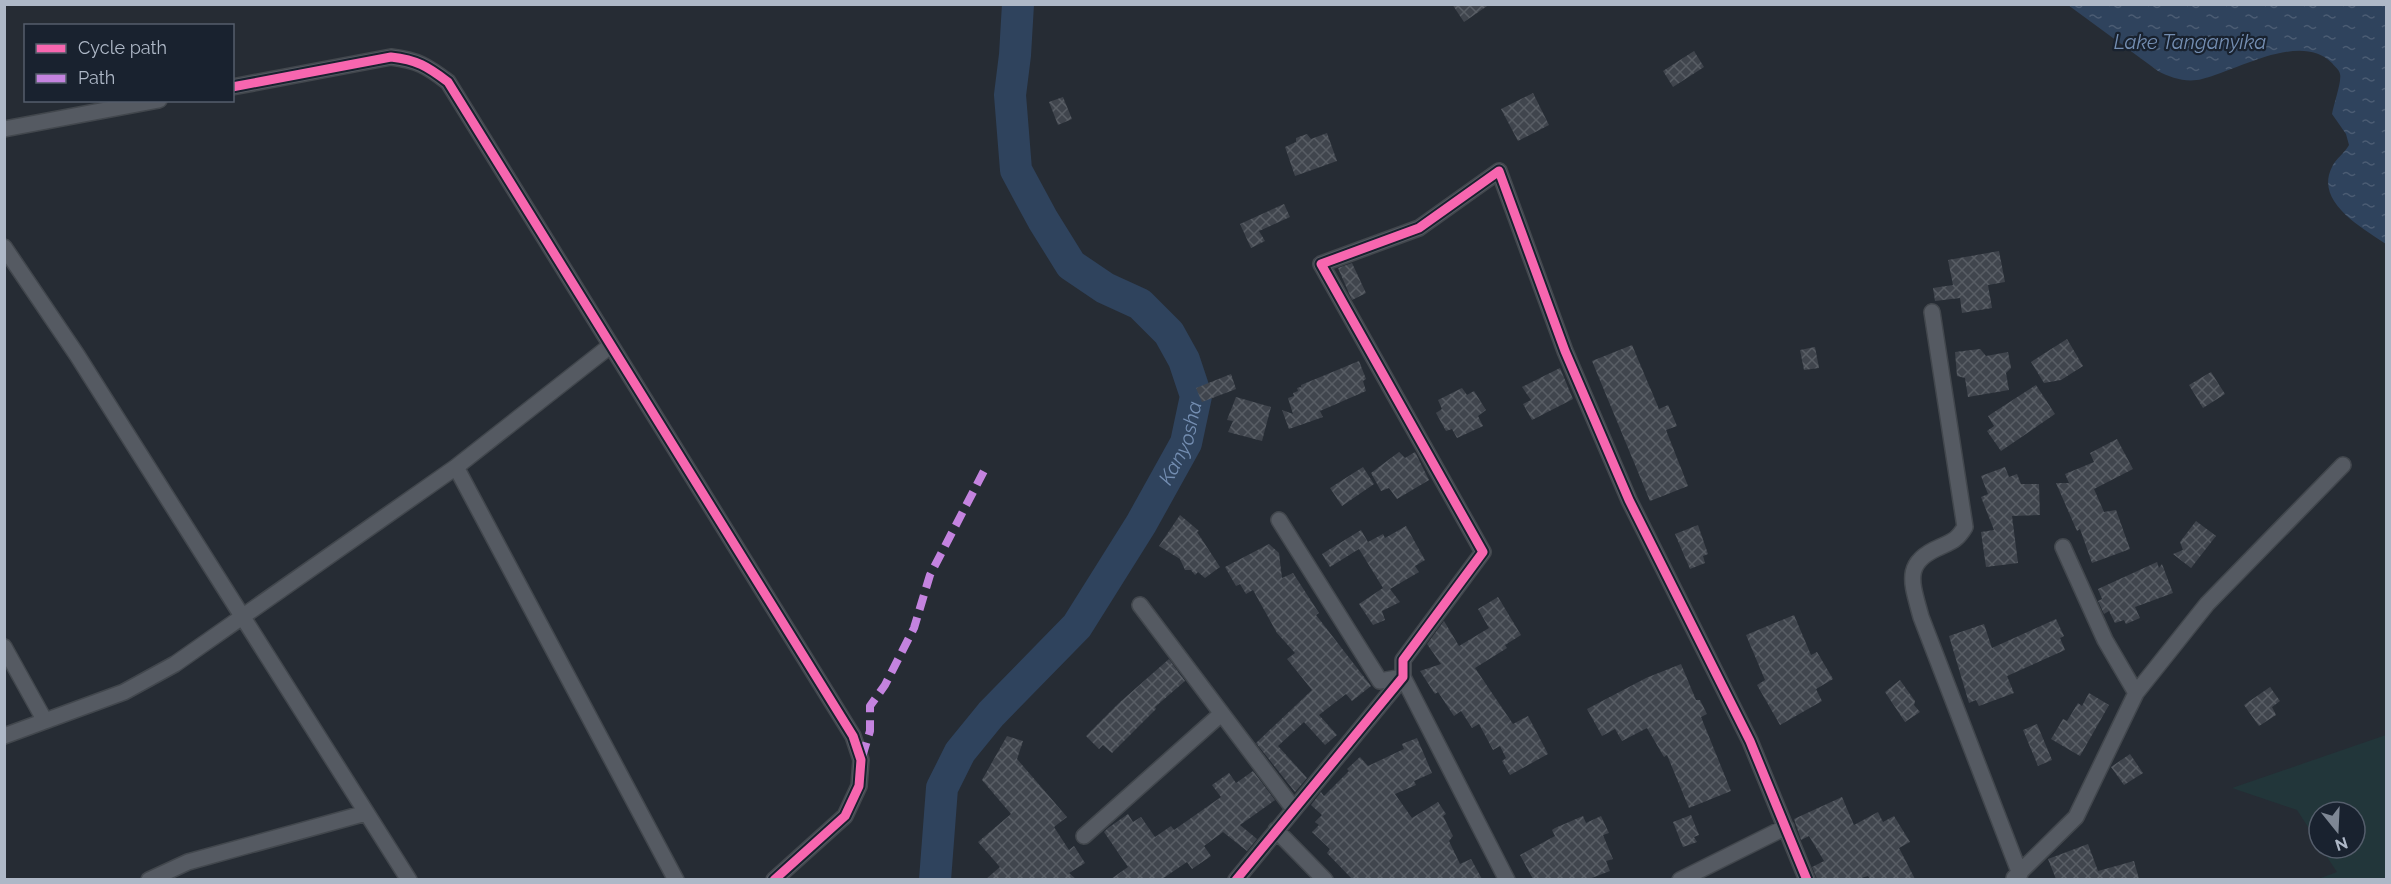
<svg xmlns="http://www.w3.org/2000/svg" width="2391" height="884" font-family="Raleway,sans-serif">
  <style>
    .grass { fill: #22363a }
    .water { fill: url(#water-ripples) }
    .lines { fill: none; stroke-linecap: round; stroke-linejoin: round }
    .river { stroke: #2f435d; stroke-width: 32 }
    .building { fill: url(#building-cross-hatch) }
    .minor-casing { stroke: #42474d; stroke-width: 18 }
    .minor { stroke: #555a62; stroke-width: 15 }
    .quiet { stroke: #c483df; stroke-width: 8; stroke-dasharray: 15 8; stroke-linecap: butt }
    .cycleway-casing { stroke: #19222f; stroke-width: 13 }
    .cycleway { stroke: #f766af; stroke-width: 9 }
    .labels { text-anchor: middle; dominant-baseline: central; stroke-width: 4.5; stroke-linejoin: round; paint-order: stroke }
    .water-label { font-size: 20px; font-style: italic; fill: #748eb2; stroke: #19222f }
  </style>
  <defs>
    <pattern id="water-ripples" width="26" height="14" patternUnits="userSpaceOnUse" patternTransform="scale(1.5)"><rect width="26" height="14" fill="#2f435d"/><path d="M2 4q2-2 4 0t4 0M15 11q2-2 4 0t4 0" fill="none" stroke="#4b5c73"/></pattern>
    <pattern id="building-cross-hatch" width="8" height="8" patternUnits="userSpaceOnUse" patternTransform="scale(1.5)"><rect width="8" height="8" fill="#40454d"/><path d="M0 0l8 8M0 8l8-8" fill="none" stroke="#595e65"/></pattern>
  </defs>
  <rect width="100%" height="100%" fill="#262c34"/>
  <!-- grass -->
  <path class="grass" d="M2386,735V879H2318L2337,872L2321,848H2355V812H2319V844L2297,810L2232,788Z"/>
  <!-- water -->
  <path class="water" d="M2068,5H2386V244C2363,228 2314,202 2332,167C2336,158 2345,153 2349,145L2346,134L2332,114C2334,103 2342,81 2340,74C2339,69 2335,67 2332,63C2300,31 2237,71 2202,79C2187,83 2171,78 2158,71Z"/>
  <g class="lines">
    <!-- river -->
    <path class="river" id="s1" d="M935,880L942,788L960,752L991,714L1077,626L1141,524L1186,443L1196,396L1184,360L1169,333L1140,304L1105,288L1071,265L1043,220L1016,170L1010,95L1015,55L1018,4"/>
  </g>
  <!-- building -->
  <path class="building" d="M1452,4H1490L1464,22Z
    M1694,51L1704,67L1673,87L1663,71Z
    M1533,93L1549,125L1518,141L1501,109Z
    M1063,97L1072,119L1058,125L1049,102Z
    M1327,133L1337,161L1295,176L1285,147L1296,142V138L1307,134L1311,139Z
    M1284,204L1290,217L1259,231L1265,241L1251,248L1240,224Z
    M1999,251L2005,282L1988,285L1992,308L1962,313L1960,298L1935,301L1933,288L1953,285L1948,260Z
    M1352,263L1366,293L1352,300L1338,268Z
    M2067,339L2083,366L2061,380L2044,383L2031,362Z
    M1632,345L1659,409L1668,405L1677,426L1666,430L1688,486L1650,501L1592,361Z
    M1815,347L1819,368L1804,370L1800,350Z
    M1980,349L1986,356L2008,352L2011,368L2006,373L2009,390L1968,397L1965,378L1957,376L1955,352Z
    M1359,361L1366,379L1363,381L1366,391L1320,411L1323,417L1289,429L1282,410L1293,414L1288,398L1294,396L1293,393L1298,391L1297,388L1301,387V385Z
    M1560,368L1573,399L1532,420L1523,404L1531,400L1522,387Z
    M2211,372L2225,394L2203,408L2189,385Z
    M1231,374L1236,389L1202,402L1196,388Z
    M2036,385L2055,414L2001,451L1987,431L1994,426L1988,416Z
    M1462,388L1467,395L1474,391L1486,410L1478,416L1483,426L1457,438L1452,429L1446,431L1436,413L1442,409L1438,400Z
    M1236,397L1271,407L1262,441L1228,432L1233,421L1227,420Z
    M2117,439L2133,469L2094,489L2104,512L2116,510L2130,549L2092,563L2080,529L2077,531L2056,483H2069L2065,474L2094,462L2090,453Z
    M1399,452L1405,458L1415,452L1429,480L1397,499L1389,488L1381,491L1371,473Z
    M1363,467L1374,484L1342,506L1330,488Z
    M2005,467L2009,477L2017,474L2021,484H2039L2040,515L2012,516L2018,563L1986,567L1981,532L1994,530L1981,497L1988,494L1981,476Z
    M1180,515L1199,531L1197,532L1220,567L1205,578L1198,572L1195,575L1191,570H1185L1180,559L1159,546Z
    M2196,521L2216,536L2191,568L2173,554L2183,550L2180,542Z
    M1698,525L1708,554L1703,556L1705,563L1690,569L1675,534Z
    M1406,526L1425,560L1415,566L1419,572L1390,589L1400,602L1382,611L1385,620L1373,625L1359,604L1383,588L1359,549L1330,567L1322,554L1361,530L1368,542L1383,534L1385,538Z
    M1269,544L1279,553L1282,578L1293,573L1319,613L1316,615L1371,686L1352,701L1346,694L1319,715L1337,735L1325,745L1304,722L1278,746L1307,778L1295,792L1256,743L1312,690L1287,659L1295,653L1277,633L1253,590L1246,594L1240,584L1236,586L1225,567Z
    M2157,562L2159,568L2162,564L2173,593L2135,607L2140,618L2126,624L2124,620L2115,623L2109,611L2104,614L2098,601L2102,599L2098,589Z
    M1498,597L1521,635L1505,645L1507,648L1475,668L1513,724L1528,716L1548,754L1510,775L1502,761L1506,758L1500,746L1493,750L1479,724L1472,728L1461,711L1454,716L1438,692L1435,694L1420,671L1441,664L1427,644L1444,621L1459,646L1489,628L1478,609Z
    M1794,615L1811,655L1817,652L1833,679L1816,689L1822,701L1780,725L1757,685L1765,680L1746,635Z
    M2056,619L2064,636L2060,638L2065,650L2007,676L2014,693L1979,706L1976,700L1969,703L1949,636L1984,624L1992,648Z
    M1169,659L1185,681L1155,707L1156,709L1112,753L1103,745L1099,749L1086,736L1119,703Z
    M1681,664L1696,700H1700L1707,714L1701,717L1731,791L1689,808L1667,755L1664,757L1647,728L1622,741L1615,729L1602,736L1587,709L1646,678Z
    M1900,680L1915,701L1914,705L1920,712L1905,722L1885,692Z
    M2270,687L2280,701L2272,707L2276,715L2259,726L2244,705Z
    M2089,693L2109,705L2080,756L2051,739L2063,719L2067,721L2078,703L2082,706Z
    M2037,724L2052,760L2038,766L2023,730Z
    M1007,736L1023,741L1017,759L1067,817L1054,827L1069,850L1074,846L1085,863L1069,873L1076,879H986L1000,867L978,842L1011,814L982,780Z
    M1417,738L1432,773L1414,781L1416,785L1395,794L1412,818L1438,802L1446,814L1443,816L1453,836L1449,841L1460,864L1471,859L1482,879H1352L1327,853L1330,849L1312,832L1319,825L1315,822L1322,815L1311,805L1321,792L1324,796L1349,771L1347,769L1360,757L1368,766L1404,749L1402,744Z
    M2130,754L2143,773L2124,785L2111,767Z
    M1253,771L1275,800L1240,825L1257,839L1247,851L1223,832L1204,846L1211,856L1192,869L1187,862L1162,879H1111L1128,867L1104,832L1108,828L1128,814L1133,822L1141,817L1155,837L1171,826L1174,830L1221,797L1212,785L1229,773L1236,783Z
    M1842,797L1854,825L1878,812L1883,822L1894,816L1910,842L1899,848L1915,879H1870L1868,876L1858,879H1817L1812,867L1824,861L1809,836L1801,840L1794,819Z
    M1691,815L1699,835L1694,837L1697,842L1683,847L1673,822Z
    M1583,816L1586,823L1601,816L1609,833L1603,835L1613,859L1606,861L1610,871L1589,879H1533L1520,855L1555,836L1552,830L1555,828Z
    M2088,844L2098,871L2134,861L2139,879H2056L2048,859Z"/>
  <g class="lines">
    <defs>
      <path id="minor" d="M232,87L391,57C417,60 427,66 448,82L853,736L861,760L859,786L845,816L774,880
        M4,129L159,100
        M4,247L77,355L409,880
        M1932,312L1965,527C1957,540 1953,541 1940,547C1902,563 1912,583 1921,617L2020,874
        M456,467L676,880
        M1279,520L1380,681L1403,677L1507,880
        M2063,547L2105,640L2136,693
        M1140,605L1293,808
        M4,647L45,721
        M4,736L124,692L175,664L456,467L610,346
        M1276,830L1325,880
        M1084,836L1221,714
        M2014,878L2076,817L2136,693L2207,604L2343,465
        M149,880L188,862L366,813
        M1236,880L1403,677V660L1483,552L1321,264L1419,228L1499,171L1565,351L1629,500L1750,741L1807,880
        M1680,880L1786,827"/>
    </defs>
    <!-- minor casing -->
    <use href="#minor" class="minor-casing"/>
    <!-- minor -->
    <use href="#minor" class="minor"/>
    <!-- quiet -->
    <path class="quiet" d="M862,757L870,731V706L885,685L914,628L930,575L985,469"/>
    <defs>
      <path id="cycleway" d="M232,87L391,57C417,60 427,66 448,82L853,736L861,760L859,786L845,816L774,880
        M1236,880L1403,677V660L1483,552L1321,264L1419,228L1499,171L1565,351L1629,500L1750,741L1807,880"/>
    </defs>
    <!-- cycleway casing -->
    <use href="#cycleway" class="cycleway-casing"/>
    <!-- cycleway -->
    <use href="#cycleway" class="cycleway"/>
  </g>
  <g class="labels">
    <!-- water labels -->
    <g class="water-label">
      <text x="2190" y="42">Lake Tanganyika</text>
      <text stroke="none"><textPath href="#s1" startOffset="516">Kanyosha</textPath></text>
    </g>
  </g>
  <!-- border -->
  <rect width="2391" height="884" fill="none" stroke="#aeb8c7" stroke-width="12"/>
  <!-- legend -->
  <rect x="24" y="24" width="210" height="78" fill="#19222f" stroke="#555e6c" stroke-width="1.5"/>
  <rect x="36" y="44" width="30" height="9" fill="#f766af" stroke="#555e6c" stroke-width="1.5"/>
  <text x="78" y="54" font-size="18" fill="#aeb8c7">Cycle path</text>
  <rect x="36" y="74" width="30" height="9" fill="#c483df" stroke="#555e6c" stroke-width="1.5"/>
  <text x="78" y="84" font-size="18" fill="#aeb8c7">Path</text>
  <!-- north arrow -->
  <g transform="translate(2337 830) rotate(162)"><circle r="28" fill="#19222f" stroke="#555e6c" stroke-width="1.5"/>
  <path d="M0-4.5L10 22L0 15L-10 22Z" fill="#7e8794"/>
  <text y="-9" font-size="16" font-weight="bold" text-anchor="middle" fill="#aeb8c7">N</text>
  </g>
</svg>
